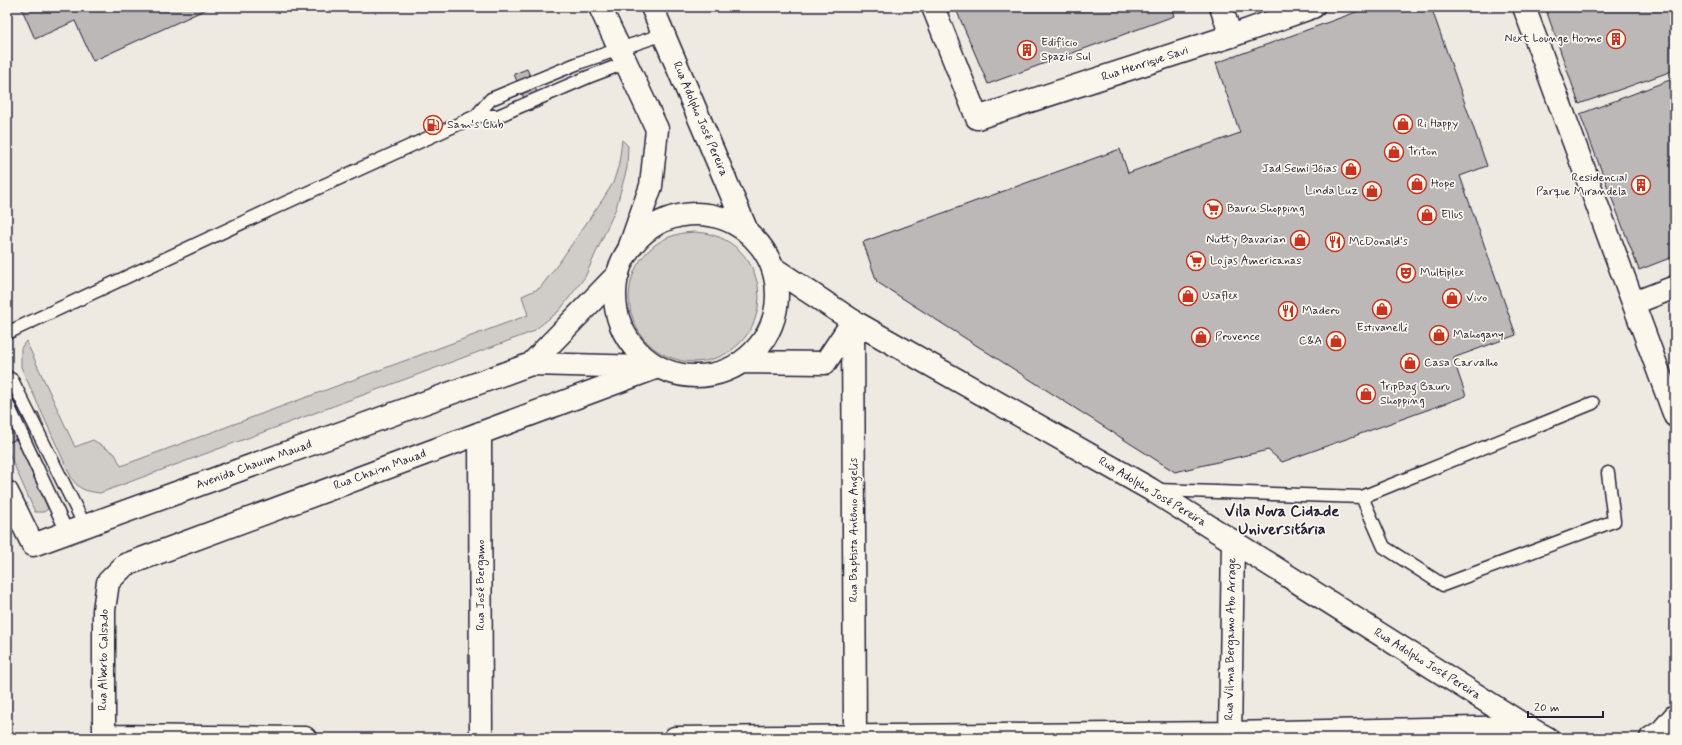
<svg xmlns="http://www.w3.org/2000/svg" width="1682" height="745" font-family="Mynerve,sans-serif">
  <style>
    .green { fill: #d0cdc9; stroke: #797882 }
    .building { fill: #bcb8b8; stroke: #22223b }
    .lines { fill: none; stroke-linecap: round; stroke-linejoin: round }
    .lane-casing { stroke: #22223b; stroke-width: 15 }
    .street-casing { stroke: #22223b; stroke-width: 25 }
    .secondary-casing { stroke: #22223b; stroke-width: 25 }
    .lane { stroke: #fbf7ec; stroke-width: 12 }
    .street { stroke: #fbf7ec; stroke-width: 22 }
    .secondary { stroke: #fbf7ec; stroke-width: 22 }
    .labels { text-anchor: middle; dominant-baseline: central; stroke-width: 3.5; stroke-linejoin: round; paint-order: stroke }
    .poi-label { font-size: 12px; fill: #22223b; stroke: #fbf7ec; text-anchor: start }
    .street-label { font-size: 12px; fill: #22223b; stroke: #fbf7ec }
    .district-label { font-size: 16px; font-weight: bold; fill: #22223b; stroke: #fbf7ec }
  </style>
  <rect width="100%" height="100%" fill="#eeeae2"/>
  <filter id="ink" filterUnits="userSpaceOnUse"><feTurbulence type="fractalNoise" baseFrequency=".025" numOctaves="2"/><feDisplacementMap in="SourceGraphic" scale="8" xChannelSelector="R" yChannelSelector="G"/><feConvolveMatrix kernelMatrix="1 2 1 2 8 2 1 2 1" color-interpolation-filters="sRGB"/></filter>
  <g filter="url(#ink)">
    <!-- green -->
    <path class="green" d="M622,140L628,146L627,168L616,208L585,277L559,311L532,332L100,493C85,491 79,490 71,477L21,367V348L26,341L75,447L93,440L115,454L121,466L528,315L522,296L540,288L561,260L603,199L613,183L619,164Z
      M629 297a65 65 0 1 1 130 0a65 65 0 1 1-130 0Z
      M7,418L48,509L44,512H35L7,449Z"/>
    <!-- building -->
    <path class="building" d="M21,7H211L93,61L75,21L35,39Z
      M955,7H1171L1174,16L988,84Z
      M1370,7H1431L1487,166L1460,176L1516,335L1453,358L1466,396L1282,462L1268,450L1175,472L877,282L863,242L1120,149L1128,173L1240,133L1216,63Z
      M1545,7H1675V70L1579,104Z
      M527,69L543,106L529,111L514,74Z
      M1675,78V256L1639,270L1580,114Z
      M38,412L44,426L8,443L7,426Z"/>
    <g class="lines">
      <defs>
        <path id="lane" d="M476,116L491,99L581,62L664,34
          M7,333L263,213L476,116H498L588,77L625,63
          M7,377L12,380L85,526
          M7,403L67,532
          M1157,490L1362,497L1593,403
          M1362,497L1384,547L1443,585L1614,521L1608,473"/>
        <path id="street" d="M1221,7L1231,36
          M1524,7L1675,416
          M618,274L531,364L646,367
          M1634,303L1675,287
          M853,321L855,738
          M480,433L481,738
          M7,492L33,545L531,364
          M104,736L305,738
          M104,738V610L108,582L125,565L658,367
          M675,738L1230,733L1527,727
          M1230,738L1233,541"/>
        <path id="secondary" d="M600,7L657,129L651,186L630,246
          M652,7L747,231
          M933,7L977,118L1231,36L1313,7
          M615 295a81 81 0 1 1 162 0a81 81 0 1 1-162 0Z
          M773,268L853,321L1150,489L1527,727L1547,738
          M743,362L825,363L853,321
          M1651,738L1662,731L1675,716"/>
      </defs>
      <!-- lane casing -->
      <use href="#lane" class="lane-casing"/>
      <!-- street casing -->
      <use href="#street" class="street-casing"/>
      <!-- secondary casing -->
      <use href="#secondary" class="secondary-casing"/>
      <!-- lane -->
      <use href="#lane" class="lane"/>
      <!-- street -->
      <use href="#street" class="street"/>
      <!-- secondary -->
      <use href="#secondary" class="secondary"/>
    </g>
  </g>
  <!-- icons -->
  <defs>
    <symbol id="building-ring" viewBox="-11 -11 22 22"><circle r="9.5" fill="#fbf7ec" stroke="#c8321e" stroke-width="1.5"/><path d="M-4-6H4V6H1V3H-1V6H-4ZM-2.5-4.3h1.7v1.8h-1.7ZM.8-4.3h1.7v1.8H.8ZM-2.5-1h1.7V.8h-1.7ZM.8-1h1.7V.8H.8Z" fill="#c8321e"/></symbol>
    <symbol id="shop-ring" viewBox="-11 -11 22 22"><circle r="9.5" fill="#fbf7ec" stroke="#c8321e" stroke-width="1.5"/><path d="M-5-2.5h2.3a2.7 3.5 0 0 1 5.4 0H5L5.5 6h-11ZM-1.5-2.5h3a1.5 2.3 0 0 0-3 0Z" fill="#c8321e"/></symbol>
    <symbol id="fuel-ring" viewBox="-11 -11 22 22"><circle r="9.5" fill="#fbf7ec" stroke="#c8321e" stroke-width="1.5"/><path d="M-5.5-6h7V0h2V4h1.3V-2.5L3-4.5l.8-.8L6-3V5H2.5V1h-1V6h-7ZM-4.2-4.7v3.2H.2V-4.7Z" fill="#c8321e"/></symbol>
    <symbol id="supermarket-ring" viewBox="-11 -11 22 22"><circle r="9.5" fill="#fbf7ec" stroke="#c8321e" stroke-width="1.5"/><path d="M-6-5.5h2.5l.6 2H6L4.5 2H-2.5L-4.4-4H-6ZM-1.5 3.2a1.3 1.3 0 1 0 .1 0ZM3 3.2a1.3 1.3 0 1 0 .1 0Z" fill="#c8321e"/></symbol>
    <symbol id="restaurant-ring" viewBox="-11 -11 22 22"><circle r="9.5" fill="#fbf7ec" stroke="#c8321e" stroke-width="1.5"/><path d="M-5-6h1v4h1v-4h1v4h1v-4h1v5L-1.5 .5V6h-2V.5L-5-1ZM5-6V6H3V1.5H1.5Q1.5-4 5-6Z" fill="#c8321e"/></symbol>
    <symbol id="theatre-ring" viewBox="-11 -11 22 22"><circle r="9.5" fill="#fbf7ec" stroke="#c8321e" stroke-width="1.5"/><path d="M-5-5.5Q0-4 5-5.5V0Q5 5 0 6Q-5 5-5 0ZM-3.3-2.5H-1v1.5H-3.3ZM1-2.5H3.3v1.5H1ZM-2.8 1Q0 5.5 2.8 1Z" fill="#c8321e"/></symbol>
  </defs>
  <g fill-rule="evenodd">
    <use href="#building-ring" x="1605" y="28" width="22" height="22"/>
    <use href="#building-ring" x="1016" y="39" width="22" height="22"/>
    <use href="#shop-ring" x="1392" y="113" width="22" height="22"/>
    <use href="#fuel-ring" x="422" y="114" width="22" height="22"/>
    <use href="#shop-ring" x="1383" y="141" width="22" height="22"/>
    <use href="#shop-ring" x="1340" y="158" width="22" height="22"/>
    <use href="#shop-ring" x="1406" y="173" width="22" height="22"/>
    <use href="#building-ring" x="1630" y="174" width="22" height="22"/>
    <use href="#shop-ring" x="1361" y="180" width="22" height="22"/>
    <use href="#supermarket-ring" x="1202" y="198" width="22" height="22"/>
    <use href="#shop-ring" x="1416" y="204" width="22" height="22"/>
    <use href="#shop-ring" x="1289" y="229" width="22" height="22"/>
    <use href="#restaurant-ring" x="1324" y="231" width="22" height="22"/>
    <use href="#supermarket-ring" x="1185" y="250" width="22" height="22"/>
    <use href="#theatre-ring" x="1395" y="262" width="22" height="22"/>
    <use href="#shop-ring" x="1177" y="285" width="22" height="22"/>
    <use href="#shop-ring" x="1441" y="287" width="22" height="22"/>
    <use href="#shop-ring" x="1371" y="298" width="22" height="22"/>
    <use href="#restaurant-ring" x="1277" y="300" width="22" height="22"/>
    <use href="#shop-ring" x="1428" y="324" width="22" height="22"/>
    <use href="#shop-ring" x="1190" y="326" width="22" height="22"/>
    <use href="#shop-ring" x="1325" y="330" width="22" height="22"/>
    <use href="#shop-ring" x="1399" y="352" width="22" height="22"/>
    <use href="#shop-ring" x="1355" y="383" width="22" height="22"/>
  </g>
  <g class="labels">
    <!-- poi labels -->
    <g class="poi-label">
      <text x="1602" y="39" text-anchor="end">Next Lounge Home</text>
      <text x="1041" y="43">Edifício<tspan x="1041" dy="14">Spazio Sul</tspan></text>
      <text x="1417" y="124">Ri Happy</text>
      <text x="447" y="125">Sam's Club</text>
      <text x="1408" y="152">Triton</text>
      <text x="1337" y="169" text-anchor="end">Jad Semi Jóias</text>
      <text x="1627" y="178" text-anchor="end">Residencial<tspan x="1627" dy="14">Parque Mirandela</tspan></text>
      <text x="1431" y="184">Hope</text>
      <text x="1358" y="191" text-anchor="end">Linda Luz</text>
      <text x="1227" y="209">Bauru Shopping</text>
      <text x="1441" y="215">Ellus</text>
      <text x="1286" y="240" text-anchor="end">Nutty Bavarian</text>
      <text x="1349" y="242">McDonald's</text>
      <text x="1210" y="261">Lojas Americanas</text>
      <text x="1420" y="273">Multiplex</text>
      <text x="1202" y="296">Usaflex</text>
      <text x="1466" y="298">Vivo</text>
      <text x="1302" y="311">Madero</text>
      <text x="1382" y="328" text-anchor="middle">Estivanelli</text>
      <text x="1453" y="335">Mahogany</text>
      <text x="1215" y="337">Provence</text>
      <text x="1322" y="341" text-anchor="end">C&amp;A</text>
      <text x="1424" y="363">Casa Carvalho</text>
      <text x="1380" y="387">TripBag Bauru<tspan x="1380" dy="14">Shopping</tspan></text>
    </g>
    <!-- street labels -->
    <g class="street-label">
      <text transform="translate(1145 64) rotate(-18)">Rua Henrique Savi</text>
      <text transform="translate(700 119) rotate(67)">Rua Adolpho José Pereira</text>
      <text transform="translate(254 465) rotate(-20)">Avenida Chauim Mauad</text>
      <text transform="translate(380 470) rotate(-20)">Rua Chaim Mauad</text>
      <text transform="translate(1152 492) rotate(31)">Rua Adolpho José Pereira</text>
      <text transform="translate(854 530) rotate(-90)">Rua Baptista Antônio Angelis</text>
      <text transform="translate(481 585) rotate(-90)">Rua José Bergamo</text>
      <text transform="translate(1231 639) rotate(-89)">Rua Vilma Bergamo Abo Arrage</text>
      <text transform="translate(104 660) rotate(-89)">Rua Alberto Calsado</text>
      <text transform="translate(1427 664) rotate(32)">Rua Adolpho José Pereira</text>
    </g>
    <!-- district labels -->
    <g class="district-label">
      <text x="1282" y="511">Vila Nova Cidade<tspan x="1282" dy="18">Universitária</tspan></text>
    </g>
  </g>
  <!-- margin -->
  <rect width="1682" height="745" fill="none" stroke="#fbf7ec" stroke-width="24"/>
  <rect x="12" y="12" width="1658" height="721" fill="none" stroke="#22223b" stroke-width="1.5" filter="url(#ink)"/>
  <!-- scale -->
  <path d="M1528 711v6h75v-6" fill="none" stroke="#22223b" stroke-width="2"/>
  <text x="1534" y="711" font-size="12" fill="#22223b" stroke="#fbf7ec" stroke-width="3" paint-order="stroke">20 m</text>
</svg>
